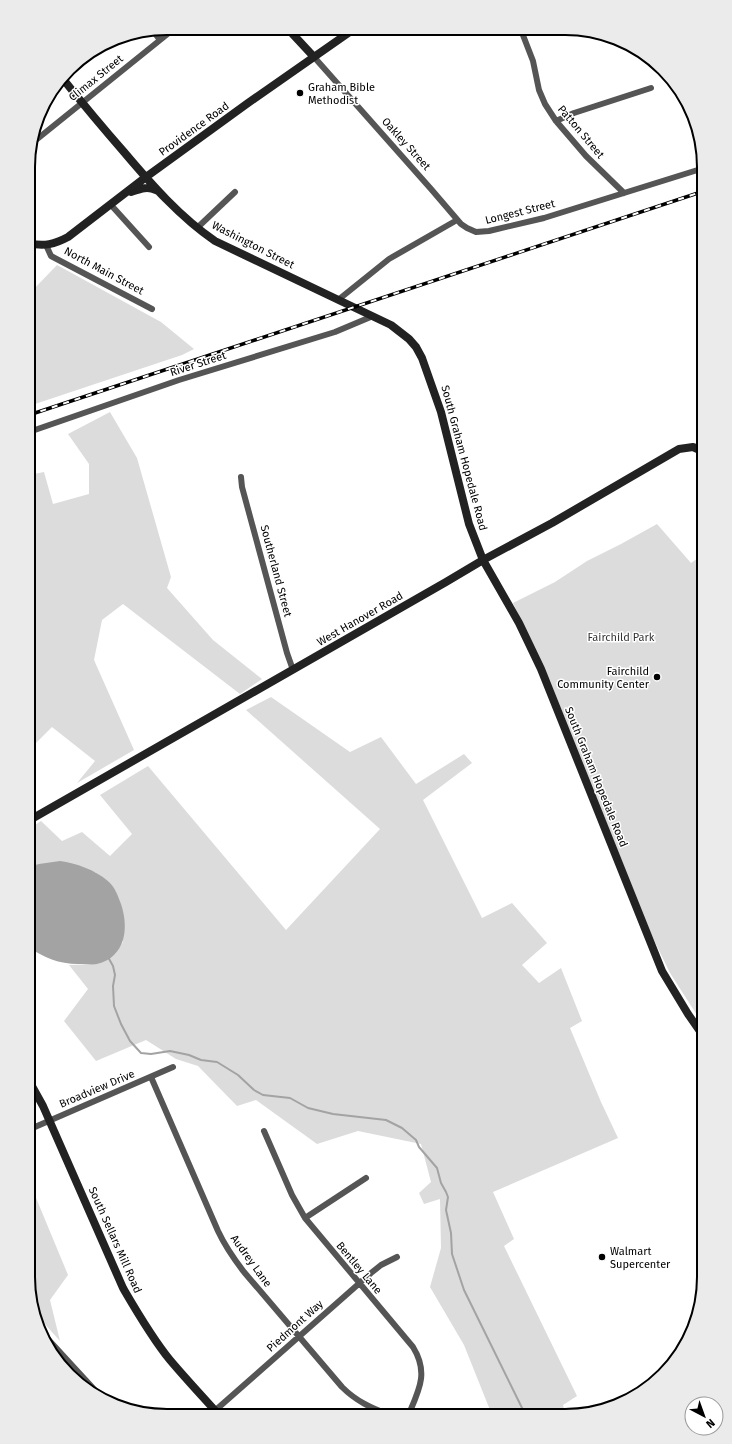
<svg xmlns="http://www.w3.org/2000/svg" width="732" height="1444" font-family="'Fira Sans',sans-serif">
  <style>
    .green { fill: #dcdcdc }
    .water { fill: #a3a3a3 }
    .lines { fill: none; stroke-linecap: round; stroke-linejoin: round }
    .stream { stroke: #a3a3a3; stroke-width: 2 }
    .street { stroke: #555; stroke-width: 6 }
    .secondary { stroke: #222; stroke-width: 8 }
    .rail-casing { stroke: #000; stroke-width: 3.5 }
    .rail { stroke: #fff; stroke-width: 2; stroke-dasharray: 6; stroke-linecap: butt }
    .poi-dot { fill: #000; stroke: #fff; stroke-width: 1.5 }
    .labels { text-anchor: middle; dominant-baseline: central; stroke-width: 3; stroke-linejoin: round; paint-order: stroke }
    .street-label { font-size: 11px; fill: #000; stroke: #fff }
    .poi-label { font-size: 11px; fill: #000; stroke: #fff; text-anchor: start }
    .park-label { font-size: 11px; fill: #333; stroke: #fff }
    .rim { fill: none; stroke: #000; stroke-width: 2 }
  </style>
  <rect width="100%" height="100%" fill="#fff"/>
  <!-- green -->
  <path class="green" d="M57,265L161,322L194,349L182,355L29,406V294Z
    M110,412L137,458L171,577L167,588L213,640L262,679L240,694L123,604L102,620L94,660L134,750L77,783L95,761L52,727L29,750V548L31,545L29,533V475L44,472L53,504L89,494V464L68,434Z
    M657,524L691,563L704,554V1026L670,973L651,934L550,681L513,603L555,582L587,561L621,544Z
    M271,697L350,752L381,737L416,784L464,754L472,763L423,800L482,918L512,903L547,943L522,965L539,983L561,968L582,1021L570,1028L601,1102L618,1138L493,1192L514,1239L504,1246L577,1396L563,1405L566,1416H495L490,1410L464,1345L430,1287L441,1248L440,1199L424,1204L419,1193L431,1182L421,1144L358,1131L317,1144L256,1100L237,1106L198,1066L176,1059L146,1040L96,1061L64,1021L88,989L69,965L96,964L107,960L116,953L123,942L116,892L108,881L95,872L28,867V830L41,821L62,841L82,832L110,856L132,834L100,795L148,766L286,930L380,829L246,710Z
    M34,1193L68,1275L50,1300L60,1341L34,1312L28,1277V1197Z"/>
  <!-- water -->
  <path class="water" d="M60,861C76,863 95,870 108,881C115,887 118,896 121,904C129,928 126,957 97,964C93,965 87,964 82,964C61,965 45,958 28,947V867L39,864Z"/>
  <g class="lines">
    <!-- stream -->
    <path class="stream" d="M108,957L113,966L115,975L113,986L114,1006L121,1024L130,1041L141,1053L151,1054L170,1051L189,1055L201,1060L217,1062L238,1075L254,1090L263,1095L290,1098L308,1108L333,1114L386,1120L402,1128L416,1140L419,1147L437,1168L441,1183L446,1192L448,1197L446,1210L451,1233L452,1254L464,1290L526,1416"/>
    <!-- street -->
    <path class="street" d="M521,30L533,61L539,90L545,104L556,121L586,156L624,193
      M153,31L160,40
      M314,57L431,189L461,224L467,228L476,232L489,231L544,218L704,168
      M556,121L574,113L651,88
      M31,144L175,28
      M111,205L149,247
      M197,228L235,192
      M46,245L51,256L152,309
      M338,300L389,259L457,220
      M29,432L179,380L335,332L373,316
      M241,477L242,487L287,653L293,670
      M151,1077L218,1231C225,1246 234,1259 244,1272L342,1387C356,1401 371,1408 390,1415
      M28,1130L173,1067
      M264,1131L292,1195L305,1218L413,1347C429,1373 419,1390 408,1416
      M305,1218L366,1178
      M46,1337L104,1400
      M210,1415L371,1273L381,1265L397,1257"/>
    <!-- secondary -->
    <path class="secondary" d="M288,29L314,57
      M63,79C83,104 103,128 124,152C151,184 180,217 215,241L391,325L409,339L416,347L422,358L441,412L469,524L483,560L519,623L541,669L662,971L688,1014L704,1037
      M131,192C140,189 147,186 156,190
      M29,243C44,247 55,244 68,237L146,177L248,103L354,29
      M28,821L446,582L483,560L552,523L679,449L693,447L704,452
      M28,1079L43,1106L123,1288C137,1312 152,1338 170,1360C186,1379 203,1397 219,1415"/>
    <defs>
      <path id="rail" d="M29,415L704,191"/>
    </defs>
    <!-- rail casing -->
    <use href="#rail" class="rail-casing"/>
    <!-- rail -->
    <use href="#rail" class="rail"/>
  </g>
  <!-- markers -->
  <g class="poi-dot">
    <circle cx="300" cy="93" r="4"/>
    <circle cx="657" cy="677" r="4"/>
    <circle cx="602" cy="1257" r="4"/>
  </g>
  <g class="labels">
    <!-- street labels -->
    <g class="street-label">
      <text transform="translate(96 78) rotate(-39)">Climax Street</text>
      <text transform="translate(194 129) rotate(-36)">Providence Road</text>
      <text transform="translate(581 132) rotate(50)">Patton Street</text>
      <text transform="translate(406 144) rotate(48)">Oakley Street</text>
      <text transform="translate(520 212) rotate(-14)">Longest Street</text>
      <text transform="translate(253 245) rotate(27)">Washington Street</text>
      <text transform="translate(104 271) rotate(28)">North Main Street</text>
      <text transform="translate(198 364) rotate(-18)">River Street</text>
      <text transform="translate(464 458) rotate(75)">South Graham Hopedale Road</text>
      <text transform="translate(276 571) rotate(75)">Southerland Street</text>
      <text transform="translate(360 619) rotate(-30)">West Hanover Road</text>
      <text transform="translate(596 777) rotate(68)">South Graham Hopedale Road</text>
      <text transform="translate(97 1089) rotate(-23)">Broadview Drive</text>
      <text transform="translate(115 1240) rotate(66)">South Sellars Mill Road</text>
      <text transform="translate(251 1261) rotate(54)">Audrey Lane</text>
      <text transform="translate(359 1268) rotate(50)">Bentley Lane</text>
      <text transform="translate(295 1326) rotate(-42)">Piedmont Way</text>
    </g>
    <!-- poi labels -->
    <g class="poi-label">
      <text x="308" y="87">Graham Bible<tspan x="308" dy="13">Methodist</tspan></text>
      <text x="649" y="671" text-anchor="end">Fairchild<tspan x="649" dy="13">Community Center</tspan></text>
      <text x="610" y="1251">Walmart<tspan x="610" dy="13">Supercenter</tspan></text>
    </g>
    <!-- park labels -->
    <g class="park-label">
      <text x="621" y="637">Fairchild Park</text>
    </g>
  </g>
  <!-- crop -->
  <path d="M0 0H732V1444H0ZM167 35H565A132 132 0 0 1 697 167V1277A132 132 0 0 1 565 1409H167A132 132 0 0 1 35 1277V167A132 132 0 0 1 167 35Z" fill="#ebebeb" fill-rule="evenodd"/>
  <path class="rim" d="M167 35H565A132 132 0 0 1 697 167V1277A132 132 0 0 1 565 1409H167A132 132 0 0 1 35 1277V167A132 132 0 0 1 167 35Z"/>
  <!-- north arrow -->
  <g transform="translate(704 1416) rotate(139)"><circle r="19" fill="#ffffff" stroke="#999999"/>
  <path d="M0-3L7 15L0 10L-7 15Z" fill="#000000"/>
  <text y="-6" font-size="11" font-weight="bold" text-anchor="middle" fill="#000000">N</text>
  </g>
</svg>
